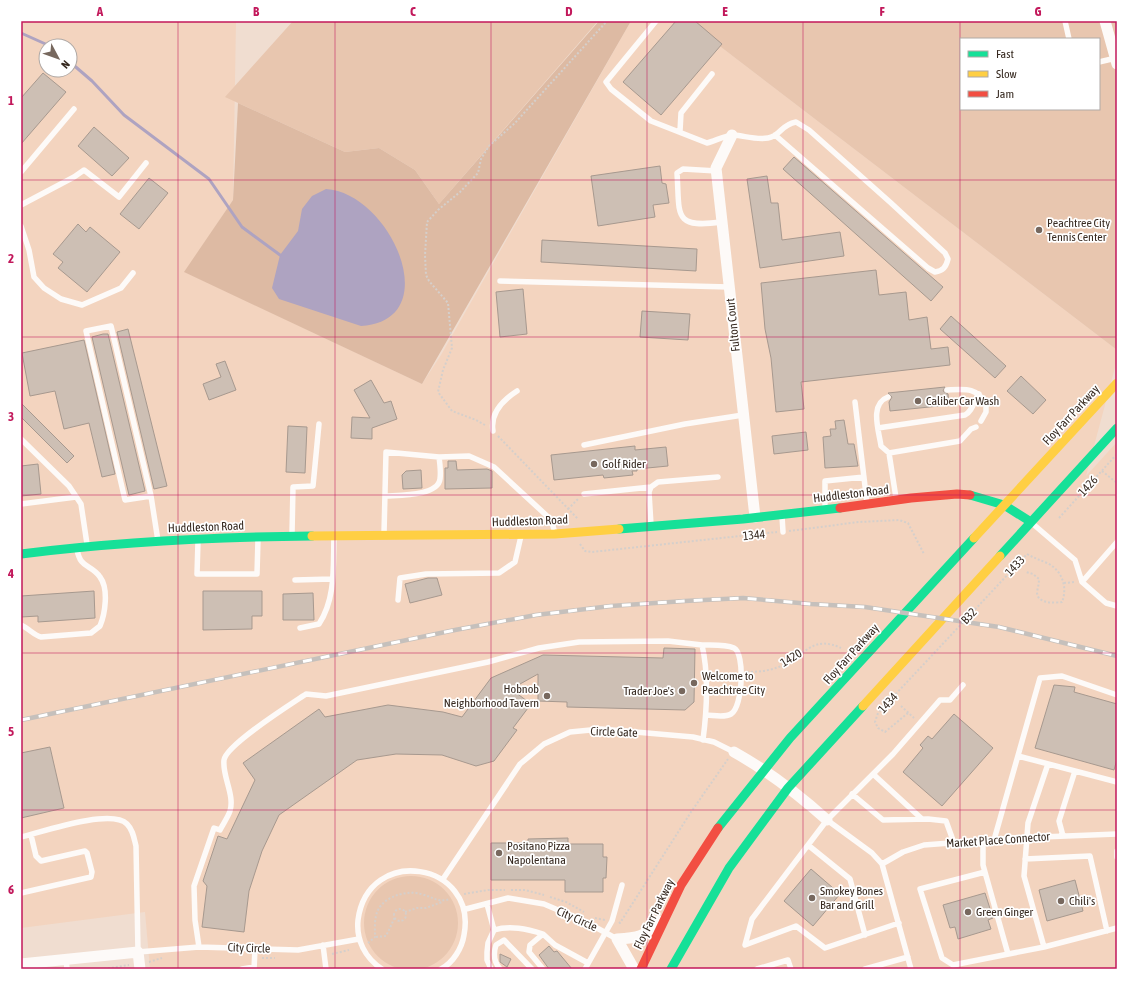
<svg xmlns="http://www.w3.org/2000/svg" width="1138" height="990" font-family="'Asap Condensed',sans-serif">
  <style>
    .built { fill: #f3d4bf; fill-rule: evenodd }
    .green { fill: #e8c6af; fill-rule: evenodd }
    .forest { fill: #ddbaa3 }
    .water { fill: #aea3c1 }
    .lines { fill: none; stroke-linecap: round; stroke-linejoin: round }
    .stream { stroke: #aea3c1; stroke-width: 3 }
    .building { fill: #cdbfb4; stroke: #a7998f }
    .path { stroke: #d5cfcb; stroke-width: 2; stroke-dasharray: 2 2; stroke-linecap: butt }
    .lane { stroke: #fdfaf8; stroke-width: 5.5 }
    .street { stroke: #fdfaf8; stroke-width: 11 }
    .fast { stroke: #16e098; stroke-width: 9 }
    .slow { stroke: #ffcf43; stroke-width: 9 }
    .jam { stroke: #f24e42; stroke-width: 9 }
    .rail-casing { stroke: #c5c0bc; stroke-width: 4.5 }
    .rail { stroke: #fff; stroke-width: 3; stroke-dasharray: 9; stroke-linecap: butt }
    .grid { fill: none; stroke: #c2185b; stroke-width: 1; stroke-opacity: 0.55 }
    .poi-dot { fill: #77685e; stroke: #fff; stroke-width: 1.5 }
    .labels { text-anchor: middle; dominant-baseline: central; stroke-width: 3.5; stroke-linejoin: round; paint-order: stroke }
    .poi-label { font-size: 12px; fill: #362920; stroke: #fff; text-anchor: start }
    .street-label { font-size: 12px; fill: #362920; stroke: #fff }
    .neatline { fill: none; stroke: #c2185b; stroke-width: 1.5 }
    .grid-label { font-size: 13px; text-anchor: middle; font-weight: bold; fill: #c2185b }
  </style>
  <rect width="100%" height="100%" fill="#f0ddd0"/>
  <!-- built -->
  <path class="built" d="M21,21H236L233,200L185,272L422,384L441,355L631,21H687L1117,350V360L1086,476L1117,442V969H150L145,912L21,928ZM46,46H70V70H46Z"/>
  <!-- green -->
  <path class="green" d="M293,21H598L439,204L415,170L379,148L345,152L225,97Z
    M687,21H1117V350ZM961,39H1099V109H961Z
    M364 923a47 47 0 1 1 94 0a47 47 0 1 1-94 0Z"/>
  <!-- forest -->
  <path class="forest" d="M599,21H631L422,384L184,272L233,200L238,103L345,152L379,148L415,170L439,204Z"/>
  <!-- water -->
  <path class="water" d="M326,189C391,193 447,321 361,326L279,299L272,288L280,255L298,231L302,209L312,196Z"/>
  <g class="lines">
    <!-- stream -->
    <path class="stream" d="M21,33L50,46
      M70,62L92,81L124,115L209,179L242,227L280,255"/>
  </g>
  <!-- building -->
  <path class="building" d="M676,21H695L722,44L661,115L623,82Z
    M43,73L66,92L21,144V98Z
    M94,127L129,158L112,176L78,146Z
    M794,157L943,287L931,301L783,169Z
    M660,166L662,183L666,184L669,203L653,205L655,217L598,226L591,176Z
    M767,176L771,203H778L782,240L840,232L844,256L760,268L747,179Z
    M149,178L168,193L139,229L120,214Z
    M78,224L86,232L90,227L120,252L87,292L58,268L63,262L53,254Z
    M542,240L697,249L696,271L541,262Z
    M876,270L879,295L906,292L909,320L927,317L931,349L948,347L950,365L801,382L804,409L776,412L771,358L765,329L761,283Z
    M523,289L527,334L500,337L496,292Z
    M642,311L690,314L688,340L640,337Z
    M951,316L1006,366L995,378L940,329Z
    M128,329L167,486L154,489L117,332Z
    M103,334H108L145,491L129,495L92,337Z
    M84,340L115,474L102,477L89,423L64,429L55,391L30,396L22,353Z
    M225,361L236,390L209,400L203,384L221,377L216,364Z
    M1021,376L1046,400L1033,414L1007,391Z
    M371,380L384,403L391,401L397,419L372,428V439L351,438L352,417L370,418L354,390Z
    M945,387L943,391L948,394L949,405L890,411L889,402L892,397L888,393Z
    M21,403L74,456L67,463L21,417Z
    M844,420L848,444H854L858,466L825,468L823,437L831,436L830,429H836L835,421Z
    M288,426L307,427L305,473L286,472Z
    M806,432L808,450L774,454L772,436Z
    M635,446V450L666,447L668,466L637,469V471H632L633,475L604,478L603,475L554,480L551,455Z
    M448,461H456L457,470L487,469L492,471V488L445,489V468H448Z
    M38,464L41,494L21,496V466Z
    M421,470L422,488L403,489L402,475L406,471Z
    M428,578H437L442,595L410,603L405,584Z
    M94,591L95,618L38,622V616L21,617V596Z
    M203,591H262V616H252V629L203,630Z
    M313,593L314,620H283V594Z
    M664,648L695,649L694,702L685,710L567,707V702L538,701V674L511,689L531,704L513,728L517,730L494,761L476,766L442,755L396,754L357,760L279,815L262,851L249,891L244,932L202,927L207,886L203,881L218,836L227,839L255,780L243,763L319,709L325,717L388,705L443,712L462,717L491,678L543,655L663,658Z
    M1054,685L1075,687L1074,692L1117,704V759L1114,770L1035,748Z
    M954,714L993,748L942,806L903,772L923,748L920,745L928,736L932,739Z
    M50,747L64,808L21,818V753Z
    M568,838V844H603V857H607L606,878H603V892H565V880H491V843H528V839Z
    M811,869L840,894L813,926L784,901Z
    M1075,880L1083,911L1047,921L1039,890Z
    M985,893L993,918L988,920L991,929L958,939L955,927L950,928L943,905Z
    M549,946L554,952L557,951L572,969H549L539,955Z
    M500,954L511,959L507,967L500,962Z"/>
  <g class="lines">
    <!-- path -->
    <path class="path" d="M485,425L476,420L452,411L438,392L443,370L452,348L448,303L429,281L426,275L425,255L427,222L438,210L460,192L478,173L481,159L489,146L515,123L607,21
      M498,436L578,519
      M1102,471L1117,483
      M568,509L579,498
      M1059,518L1117,454
      M789,531L859,522L899,520L908,523L924,554
      M580,544L585,551L592,552L777,532
      M1064,583L1075,582
      M747,672C761,672 775,670 787,663C808,651 815,636 841,648
      M901,706L914,718
      M908,713L885,732L878,728L875,722L878,713L1027,554C1034,558 1040,560 1047,563C1062,570 1068,587 1062,602C1054,603 1037,604 1037,592C1038,587 1039,583 1039,579L1033,574L1026,572
      M511,890H525L544,895
      M464,894L488,890H505
      M550,897L566,902L584,912
      M394 915a6 6 0 1 1 12 0a6 6 0 1 1-12 0Z
      M405,912L417,908H426L442,902
      M595,918L605,920
      M619,922L620,923L691,812L728,759
      M376,937L386,936L395,917
      M368,943L375,937C375,929 374,918 378,910C385,896 407,890 421,894C433,897 438,903 450,899
      M332,954L349,950
      M262,958H275
      M149,962L162,958
      M104,969L129,965"/>
    <!-- lane -->
    <path class="lane" d="M656,21L606,82L611,89L651,121L707,143C715,141 726,135 734,135C745,136 756,140 768,138C781,136 780,125 796,122L809,130L891,203L945,253L948,259C946,267 943,271 935,272L928,268L775,135
      M1065,21L1069,39
      M1099,62L1116,58
      M680,131L681,113L712,74
      M717,171L683,169L677,173C680,214 672,229 721,222
      M21,172L74,109
      M21,205L74,177L84,170L119,197L146,163
      M21,226L29,250L34,277L44,288L61,299L82,305L121,288L133,273
      M500,281L729,287
      M947,390C965,389 977,387 986,404V412L981,421
      M888,397C869,404 879,431 881,446L889,453L960,441L971,429L976,427
      M855,402L867,503
      M878,428L965,415C972,412 974,401 979,394
      M493,431C490,413 503,400 517,391
      M21,439L69,486L81,504L87,544
      M584,445L685,424L743,415
      M889,453L896,498
      M584,494L651,487
      M151,496L111,326L86,331L125,500L151,496L158,541
      M386,496C399,495 438,496 440,479C441,472 440,464 439,457
      M21,504L76,497
      M825,509V481L864,477
      M782,516L783,532
      M1033,524L1075,560L1082,582L1106,603L1117,606
      M651,525L649,492L651,487L658,482L718,477
      M292,534L293,487L313,486L319,424
      M384,534L386,452L439,457L469,456L494,467L546,515L552,523L555,533
      M198,541L197,574H257L258,539
      M295,580L332,579
      M1082,582L1117,542
      M398,600L400,578L426,574L499,573L515,562L521,536
      M21,625C28,628 35,636 41,637L91,633L100,626C105,614 109,589 100,577C91,564 80,569 77,549
      M300,628L319,624C336,598 333,566 334,536
      M702,645C711,645 725,644 734,648C745,653 743,707 731,714C724,718 713,715 706,715
      M1018,756L1117,782
      M873,774L922,819
      M852,794L883,820L928,819L946,821L954,843
      M827,820L872,853L882,864L911,969
      M1063,836L1059,821L1075,771
      M21,837C42,832 111,808 127,824C133,830 134,838 136,846L138,952L199,947L298,950L359,939
      M994,840L1040,678L1062,676L1117,695
      M983,841V865L1008,954
      M808,845L850,879L865,935
      M1117,851V857
      M1025,859L1090,856L1107,931
      M882,864L903,852L924,845L1016,838L1117,834
      M985,872L920,889L942,958L953,965L1044,947L1117,928
      M443,879L520,764L544,744L570,732L601,729L693,737L714,742L734,752
      M21,893L91,877L92,872L87,853L85,851L41,861L36,856L31,835
      M487,904L494,930L488,943L487,952V960L491,969
      M466,909L508,898L544,904L586,922L617,939
      M899,923L825,948L796,926L745,945L752,919L827,820L893,754L940,700H950L963,685
      M494,930C510,925 527,929 543,934
      M323,945L326,969
      M199,947L195,920L194,886L214,828L220,830C223,824 228,817 230,811C235,795 222,776 224,760C226,745 291,704 306,694L326,696L488,662L539,648L579,642L668,641L702,645C709,675 707,709 703,740
      M1044,947L1024,876L1028,823L1048,764
      M66,959L67,969
      M242,969L254,967
      M254,969L255,949
      M382,969C365,958 356,940 358,920C368,844 478,862 464,935C462,948 453,963 441,969
      M500,969C494,962 493,954 496,945L504,940L532,969
      M543,969L529,952L530,945L543,934L555,945L588,963
      M585,969L612,921L622,885
      M757,969L788,960L791,969
      M865,969L908,957"/>
    <!-- street -->
    <path class="street" d="M1105,21L1117,64
      M732,135L716,168L755,517
      M734,752C768,771 798,794 827,820
      M21,964L138,952L140,969
      M634,969L617,939C638,938 644,937 659,921"/>
    <!-- fast -->
    <path class="fast" d="M970,495L1004,505L1031,522
      M619,529L743,519L840,508
      M21,554C117,542 215,537 312,536
      M1000,556L1117,428
      M718,828L790,738L974,538
      M671,969L729,868L788,788L863,706"/>
    <!-- slow -->
    <path class="slow" d="M312,536L555,534L619,529
      M974,538L1117,383
      M863,706L1000,556"/>
    <!-- jam -->
    <path class="jam" d="M840,508L911,498L957,494L970,495
      M641,969L681,885L718,828"/>
    <defs>
      <path id="rail" d="M21,720L455,630L536,615L611,606L685,601L743,598L811,604L865,607L999,627L1117,656"/>
    </defs>
    <!-- rail casing -->
    <use href="#rail" class="rail-casing"/>
    <!-- rail -->
    <use href="#rail" class="rail"/>
  </g>
  <!-- grid -->
  <path class="grid" d="M178,21V969M335,21V969M491,21V969M647,21V969M803,21V969M960,21V969M21,180H1117M21,337H1117M21,495H1117M21,653H1117M21,810H1117"/>
  <!-- markers -->
  <g class="poi-dot">
    <circle cx="1039" cy="230" r="4"/>
    <circle cx="918" cy="401" r="4"/>
    <circle cx="594" cy="464" r="4"/>
    <circle cx="694" cy="683" r="4"/>
    <circle cx="682" cy="691" r="4"/>
    <circle cx="547" cy="696" r="4"/>
    <circle cx="499" cy="853" r="4"/>
    <circle cx="812" cy="898" r="4"/>
    <circle cx="1061" cy="901" r="4"/>
    <circle cx="968" cy="912" r="4"/>
  </g>
  <g class="labels">
    <!-- poi labels -->
    <g class="poi-label">
      <text x="1047" y="223">Peachtree City<tspan x="1047" dy="14">Tennis Center</tspan></text>
      <text x="926" y="401">Caliber Car Wash</text>
      <text x="602" y="464">Golf Rider</text>
      <text x="702" y="676">Welcome to<tspan x="702" dy="14">Peachtree City</tspan></text>
      <text x="539" y="689" text-anchor="end">Hobnob<tspan x="539" dy="14">Neighborhood Tavern</tspan></text>
      <text x="674" y="691" text-anchor="end">Trader Joe's</text>
      <text x="507" y="846">Positano Pizza<tspan x="507" dy="14">Napolentana</tspan></text>
      <text x="820" y="891">Smokey Bones<tspan x="820" dy="14">Bar and Grill</tspan></text>
      <text x="1069" y="901">Chili's</text>
      <text x="976" y="912">Green Ginger</text>
    </g>
    <!-- street labels -->
    <g class="street-label">
      <text transform="translate(733 325) rotate(-96)">Fulton Court</text>
      <text transform="translate(1071 415) rotate(-47)">Floy Farr Parkway</text>
      <text transform="translate(1088 486) rotate(-48)">1426</text>
      <text transform="translate(851 494) rotate(-7)">Huddleston Road</text>
      <text transform="translate(530 521) rotate(-2)">Huddleston Road</text>
      <text transform="translate(206 527) rotate(-2)">Huddleston Road</text>
      <text transform="translate(754 535) rotate(-6)">1344</text>
      <text transform="translate(1015 566) rotate(-47)">1433</text>
      <text transform="translate(969 616) rotate(-47)">B32</text>
      <text transform="translate(851 654) rotate(-48)">Floy Farr Parkway</text>
      <text transform="translate(791 658) rotate(-31)">1420</text>
      <text transform="translate(888 703) rotate(-48)">1434</text>
      <text transform="translate(614 732) rotate(2)">Circle Gate</text>
      <text transform="translate(998 840) rotate(-4)">Market Place Connector</text>
      <text transform="translate(654 914) rotate(-64)">Floy Farr Parkway</text>
      <text transform="translate(577 919) rotate(24)">City Circle</text>
      <text transform="translate(249 948) rotate(2)">City Circle</text>
    </g>
  </g>
  <!-- border -->
  <rect width="1138" height="990" fill="none" stroke="#ffffff" stroke-width="44"/>
  <!-- legend -->
  <rect x="960" y="38" width="140" height="72" fill="#ffffff" stroke="#afa9a6"/>
  <rect x="968" y="51" width="20" height="6" fill="#16e098" stroke="#afa9a6"/>
  <text x="996" y="58" font-size="12" fill="#362920">Fast</text>
  <rect x="968" y="71" width="20" height="6" fill="#ffcf43" stroke="#afa9a6"/>
  <text x="996" y="78" font-size="12" fill="#362920">Slow</text>
  <rect x="968" y="91" width="20" height="6" fill="#f24e42" stroke="#afa9a6"/>
  <text x="996" y="98" font-size="12" fill="#362920">Jam</text>
  <!-- north arrow -->
  <g transform="translate(58 58) rotate(131)"><circle r="19" fill="#ffffff" stroke="#afa9a6"/>
  <path d="M0-3L7 15L0 10L-7 15Z" fill="#77685e"/>
  <text y="-6" font-size="11" font-weight="bold" text-anchor="middle" fill="#362920">N</text>
  </g>
  <rect x="22" y="22" width="1094" height="946" class="neatline"/>
  <g class="grid-label">
    <text x="100" y="16">A</text>
    <text x="256" y="16">B</text>
    <text x="413" y="16">C</text>
    <text x="569" y="16">D</text>
    <text x="725" y="16">E</text>
    <text x="882" y="16">F</text>
    <text x="1038" y="16">G</text>
    <text x="11" y="105">1</text>
    <text x="11" y="263">2</text>
    <text x="11" y="421">3</text>
    <text x="11" y="578">4</text>
    <text x="11" y="736">5</text>
    <text x="11" y="894">6</text>
  </g>
</svg>
